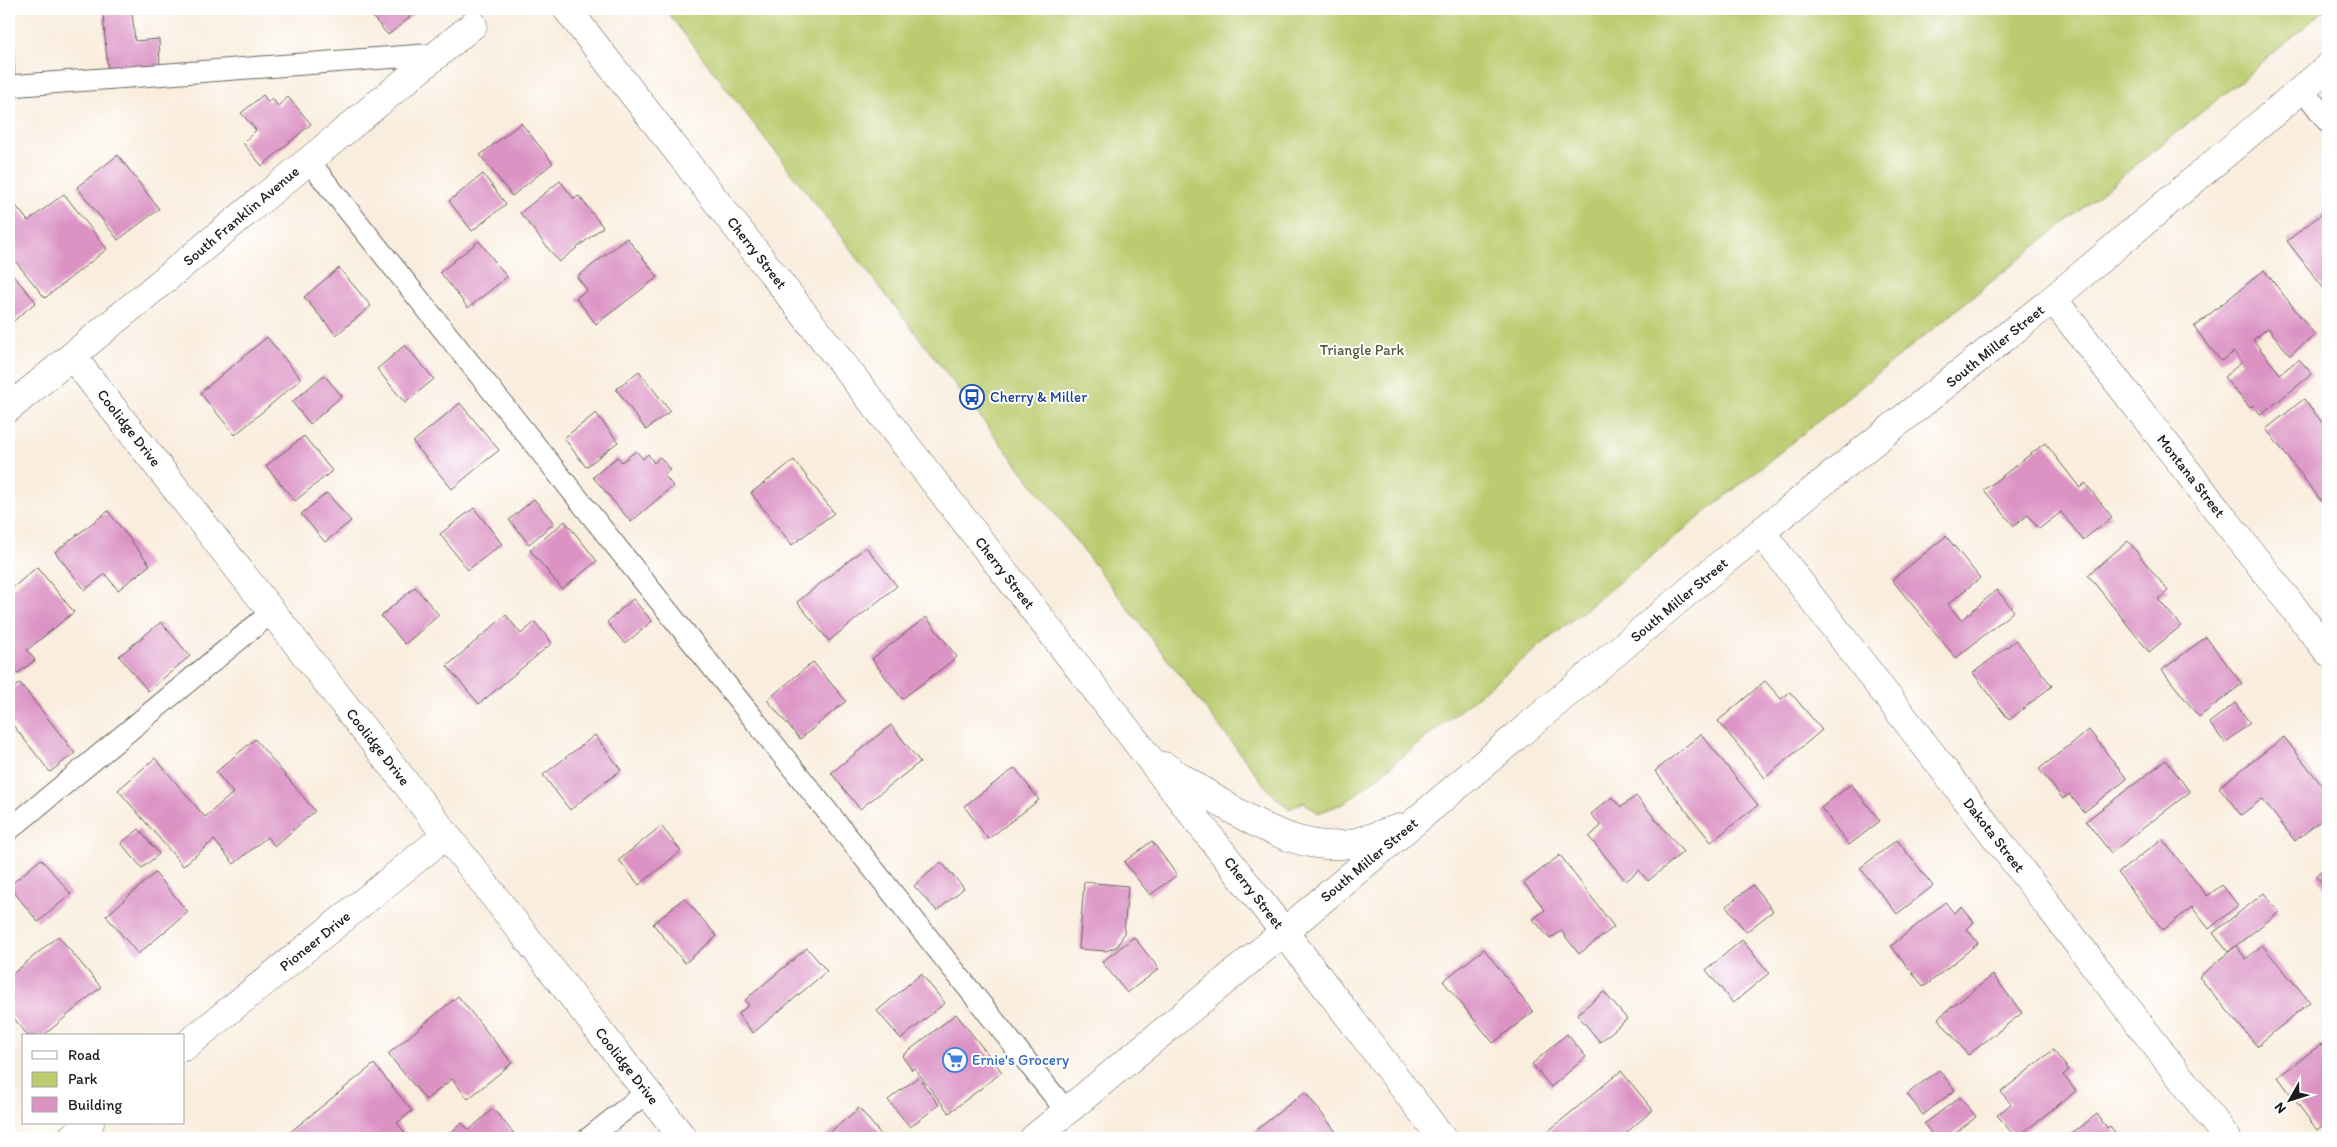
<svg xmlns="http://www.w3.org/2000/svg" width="2337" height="1147" font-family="Itim,sans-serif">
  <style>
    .park { fill: #bbcc6f; stroke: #6c7446 }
    .building { fill: #db93c4 }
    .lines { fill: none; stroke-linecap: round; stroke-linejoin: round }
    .service-casing { stroke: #696560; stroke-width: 23 }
    .minor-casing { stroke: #696560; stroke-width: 29 }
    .secondary-casing { stroke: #696560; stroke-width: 29 }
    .service { stroke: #fff; stroke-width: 21 }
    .minor { stroke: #fff; stroke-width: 28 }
    .secondary { stroke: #fff; stroke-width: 28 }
    .labels { text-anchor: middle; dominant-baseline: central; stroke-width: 4; stroke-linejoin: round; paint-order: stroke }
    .street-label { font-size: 15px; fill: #1c1c1c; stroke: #fff }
    .park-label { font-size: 15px; fill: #545a39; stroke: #fff }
    .transit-label { font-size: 15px; fill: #164399; stroke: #fff; text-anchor: start }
    .shop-label { font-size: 15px; fill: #366cbe; stroke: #fff; text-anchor: start }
  </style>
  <rect width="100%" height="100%" fill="#fff"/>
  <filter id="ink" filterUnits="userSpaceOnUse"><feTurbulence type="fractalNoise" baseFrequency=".02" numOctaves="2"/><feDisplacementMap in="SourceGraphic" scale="10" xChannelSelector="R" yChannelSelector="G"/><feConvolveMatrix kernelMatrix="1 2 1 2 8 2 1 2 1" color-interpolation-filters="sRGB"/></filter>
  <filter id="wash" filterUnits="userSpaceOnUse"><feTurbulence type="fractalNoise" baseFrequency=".0096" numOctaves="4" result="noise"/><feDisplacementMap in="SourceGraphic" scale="20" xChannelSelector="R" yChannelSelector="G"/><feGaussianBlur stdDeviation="1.12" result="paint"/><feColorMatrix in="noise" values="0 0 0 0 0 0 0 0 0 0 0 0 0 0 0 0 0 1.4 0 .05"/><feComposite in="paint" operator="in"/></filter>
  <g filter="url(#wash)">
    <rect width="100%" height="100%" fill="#f9eddd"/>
    <!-- park -->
    <path class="park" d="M665,9H2326L2239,82L1345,803L1318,813L1304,802L1289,809L1270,792Z"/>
    <g id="blocks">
      <!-- building -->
      <path class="building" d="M366,9H420L388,35Z
        M132,12L135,41L159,39L160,69L108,73L103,14Z
        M9,36H13L15,81H9Z
        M263,95L268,102L272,98L278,106L288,97L311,124L262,166L243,143L256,130L241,113Z
        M521,123L553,163L512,196L480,155Z
        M118,155L159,209L118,240L77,187Z
        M483,174L506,204L472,231L449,201Z
        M560,181L574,199L579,196L603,227L559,262L520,213Z
        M64,194L107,249L45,298L9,253V207L14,203L28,221Z
        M2328,209V294L2287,241Z
        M627,238L658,277L596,324L576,298L587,290L577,277Z
        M479,241L507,277L468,308L440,272Z
        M339,268L371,306L336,335L304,297Z
        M2264,270L2315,335L2290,355L2268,328L2253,340L2280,374L2299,359L2312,374L2261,415L2253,405L2250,408L2224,377L2242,362L2234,352L2221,361L2194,327Z
        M12,274L36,302L9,325V277Z
        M267,337L301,379L235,435L200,393Z
        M405,345L434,379L405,403L377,369Z
        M639,371L670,411L646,430L616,389Z
        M324,375L342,396L310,424L292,402Z
        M2304,399L2328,430V497L2322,502L2266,429Z
        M460,403L499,450L452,489L413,442Z
        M596,413L618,442L586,467L564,438Z
        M304,436L332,471L295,501L266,466Z
        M2045,443L2080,488L2085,483L2112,517L2083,540L2061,512L2039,529L2028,515L2014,526L1984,490Z
        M636,451L643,459L648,454L654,463L660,457L670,470L664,475L673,486L631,522L593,477L617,457L622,462Z
        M794,460L834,513L792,545L751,493Z
        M327,493L351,521L325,542L301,514Z
        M534,499L554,523L529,544L509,520Z
        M474,508L502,544L468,570L440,534Z
        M108,511L150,565L118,590L105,574L85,590L55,552Z
        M565,521L597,561L562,589L530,550Z
        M1946,536L1980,578L1948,604L1961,620L1997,590L2014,611L1956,658L1892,580Z
        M2128,541L2168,591L2158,599L2181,626L2149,652L2088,575Z
        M866,547L897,586L829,641L797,602Z
        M37,567L74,612L27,650L35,660L17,674L9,664V591Z
        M415,587L439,615L405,644L381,616Z
        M633,599L652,621L625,644L607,622Z
        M506,615L521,634L535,622L552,643L479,704L447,666Z
        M926,617L957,657L902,699L872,659Z
        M161,622L190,656L148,691L119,656Z
        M2206,637L2242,684L2199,717L2162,670Z
        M2016,640L2052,686L2009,720L1973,673Z
        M813,662L846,701L800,739L767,700Z
        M1765,681L1781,699L1790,692L1822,730L1765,778L1718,721Z
        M20,683L75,753L50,772L9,720V692Z
        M2235,703L2250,723L2225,743L2209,723Z
        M891,725L920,762L860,809L831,773Z
        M2089,730L2127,779L2084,812L2069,794L2063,799L2039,769Z
        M1701,734L1758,805L1711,842L1655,771Z
        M595,735L621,770L570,810L543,775Z
        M2284,737L2328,793V815L2295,841L2262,799L2241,815L2219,787Z
        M255,739L315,811L275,846L267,837L234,864L214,840L183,866L118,790L155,758L205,817L233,793L216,772Z
        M2166,760L2190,792L2111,853L2086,821Z
        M1015,768L1039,800L988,839L964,806Z
        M1851,784L1880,821L1849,845L1821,808Z
        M1636,796L1683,852L1648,881L1639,870L1626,881L1589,837L1601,826L1591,814L1612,797L1621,807Z
        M661,826L681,851L639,885L619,860Z
        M139,829L159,854L142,868L121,843Z
        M2162,839L2207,896L2222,885L2238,905L2209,929L2192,907L2163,930L2118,873Z
        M1897,840L1933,886L1897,914L1860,868Z
        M1152,841L1177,875L1150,895L1124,862Z
        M1560,855L1614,927L1579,954L1561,931L1550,939L1533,919L1545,910L1524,883Z
        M41,859L71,894L38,922L9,886Z
        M941,862L964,888L937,911L914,886Z
        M2328,866V891L2316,876Z
        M155,873L188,912L138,954L106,916Z
        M1084,882L1128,886L1124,933L1118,946L1106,951L1079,949Z
        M1753,885L1773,911L1746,932L1726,906Z
        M2264,893L2279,912L2228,952L2213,933Z
        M684,898L717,936L685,963L653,924Z
        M1945,902L1954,913L1962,907L1974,922L1967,929L1978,943L1924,987L1891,946Z
        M58,936L101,987L43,1036H28L9,1012V977Z
        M1134,937L1159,969L1127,993L1102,962Z
        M1742,940L1769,973L1733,1003L1706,970Z
        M2262,945L2310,1002L2257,1046L2199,977L2236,946L2246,959Z
        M807,948L827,971L753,1033L738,1014L749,1005L745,1000Z
        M1484,949L1533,1012L1493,1043L1443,981Z
        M921,974L945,1003L901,1039L877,1011Z
        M1993,975L2022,1013L1968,1055L1938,1018Z
        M1604,992L1627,1019L1600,1042L1577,1014Z
        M458,996L512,1063L468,1099L452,1079L426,1100L388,1054Z
        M956,1014L1002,1072L949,1113L914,1068L912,1070L902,1056Z
        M1567,1034L1586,1057L1551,1087L1532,1064Z
        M2321,1044L2328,1054V1121L2317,1130L2278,1077Z
        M2053,1050L2069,1070L2063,1075L2076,1091L2016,1138L1997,1115L2011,1104L2001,1092Z
        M374,1064L412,1111L397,1123L409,1138H285L284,1137Z
        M1939,1070L1955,1090L1923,1115L1907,1094Z
        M1621,1071L1653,1110L1620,1138H1540Z
        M918,1077L939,1105L910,1127L888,1100Z
        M1305,1092L1341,1138H1246Z
        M1960,1097L1976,1117L1949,1138H1935L1924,1124Z
        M859,1108L884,1138H823Z
        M493,1109L518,1138H444L462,1123L469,1130Z
        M2097,1114L2107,1128L2110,1126L2119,1138H2065Z"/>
    </g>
  </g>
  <g filter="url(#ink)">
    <use href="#blocks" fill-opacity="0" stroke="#696560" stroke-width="1"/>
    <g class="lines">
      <defs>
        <path id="service" d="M9,86L437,54
          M2302,88L2328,122
          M308,160L1067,1112
          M9,830L272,612
          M589,1138L647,1092"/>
        <path id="minor" d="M2053,299L2328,652
          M72,356L683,1138
          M9,408L473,25
          M1761,532L2227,1138
          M184,1047L446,835
          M71,1138L90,1123"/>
        <path id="secondary" d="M567,9L1284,932L1442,1138
          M1164,766C1214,797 1287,855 1349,844C1366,840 1383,833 1400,828
          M1034,1138L1284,932L1722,563L2053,299L2328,67"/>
      </defs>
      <!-- service casing -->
      <use href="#service" class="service-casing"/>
      <!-- minor casing -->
      <use href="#minor" class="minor-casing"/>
      <!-- secondary casing -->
      <use href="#secondary" class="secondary-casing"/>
      <!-- service -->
      <use href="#service" class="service"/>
      <!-- minor -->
      <use href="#minor" class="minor"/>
      <!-- secondary -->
      <use href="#secondary" class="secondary"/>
    </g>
  </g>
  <!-- icons -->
  <defs>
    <symbol id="bus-ring" viewBox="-11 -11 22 22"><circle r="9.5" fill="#fff" stroke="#1a4fb4" stroke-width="1.5"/><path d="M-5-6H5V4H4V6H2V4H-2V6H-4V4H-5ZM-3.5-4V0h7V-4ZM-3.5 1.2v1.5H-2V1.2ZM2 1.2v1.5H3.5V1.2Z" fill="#1a4fb4"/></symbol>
    <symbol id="supermarket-ring" viewBox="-11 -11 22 22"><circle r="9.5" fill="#fff" stroke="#3f7fe0" stroke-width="1.5"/><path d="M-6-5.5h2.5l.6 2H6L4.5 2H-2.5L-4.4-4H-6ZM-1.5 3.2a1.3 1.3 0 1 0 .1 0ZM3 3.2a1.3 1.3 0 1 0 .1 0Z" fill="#3f7fe0"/></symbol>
  </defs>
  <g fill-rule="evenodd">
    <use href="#bus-ring" x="958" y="383" width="28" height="28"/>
    <use href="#supermarket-ring" x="941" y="1046" width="28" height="28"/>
  </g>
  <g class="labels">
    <!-- street labels -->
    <g class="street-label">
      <text transform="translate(241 216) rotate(-40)">South Franklin Avenue</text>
      <text transform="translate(757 253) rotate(52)">Cherry Street</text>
      <text transform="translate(1995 346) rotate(-39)">South Miller Street</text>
      <text transform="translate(129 428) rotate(52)">Coolidge Drive</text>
      <text transform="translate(2191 476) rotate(52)">Montana Street</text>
      <text transform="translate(1005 573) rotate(52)">Cherry Street</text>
      <text transform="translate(1679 600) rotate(-40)">South Miller Street</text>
      <text transform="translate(378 747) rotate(52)">Coolidge Drive</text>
      <text transform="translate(1994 835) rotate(52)">Dakota Street</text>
      <text transform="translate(1369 860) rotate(-40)">South Miller Street</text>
      <text transform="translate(1254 893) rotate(52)">Cherry Street</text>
      <text transform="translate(315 941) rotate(-39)">Pioneer Drive</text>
      <text transform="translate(627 1066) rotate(52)">Coolidge Drive</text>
    </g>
    <!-- park labels -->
    <g class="park-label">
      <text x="1362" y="350">Triangle Park</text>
    </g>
    <!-- transit labels -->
    <g class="transit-label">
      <text x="990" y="397">Cherry &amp; Miller</text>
    </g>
    <!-- shop labels -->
    <g class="shop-label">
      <text x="972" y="1060">Ernie's Grocery</text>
    </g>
  </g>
  <!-- margin -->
  <rect width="2337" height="1147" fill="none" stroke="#fff" stroke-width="30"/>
  <!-- legend -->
  <rect x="22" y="1034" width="162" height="90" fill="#ffffff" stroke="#a4a4a4"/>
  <rect x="32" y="1051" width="25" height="8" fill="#ffffff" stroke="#a4a4a4"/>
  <text x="68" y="1060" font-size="15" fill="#1c1c1c">Road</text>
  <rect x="32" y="1072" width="25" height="15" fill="#bbcc6f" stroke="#a4a4a4"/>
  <text x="68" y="1084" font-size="15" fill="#1c1c1c">Park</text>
  <rect x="32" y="1097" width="25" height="15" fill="#db93c4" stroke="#a4a4a4"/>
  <text x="68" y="1110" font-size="15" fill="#1c1c1c">Building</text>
  <!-- north arrow -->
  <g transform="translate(2290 1100) rotate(231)" stroke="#ffffff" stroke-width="4" paint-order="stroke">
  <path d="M0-4L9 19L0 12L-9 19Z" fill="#1c1c1c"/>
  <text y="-8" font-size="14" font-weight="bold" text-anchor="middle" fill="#1c1c1c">N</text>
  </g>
</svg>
